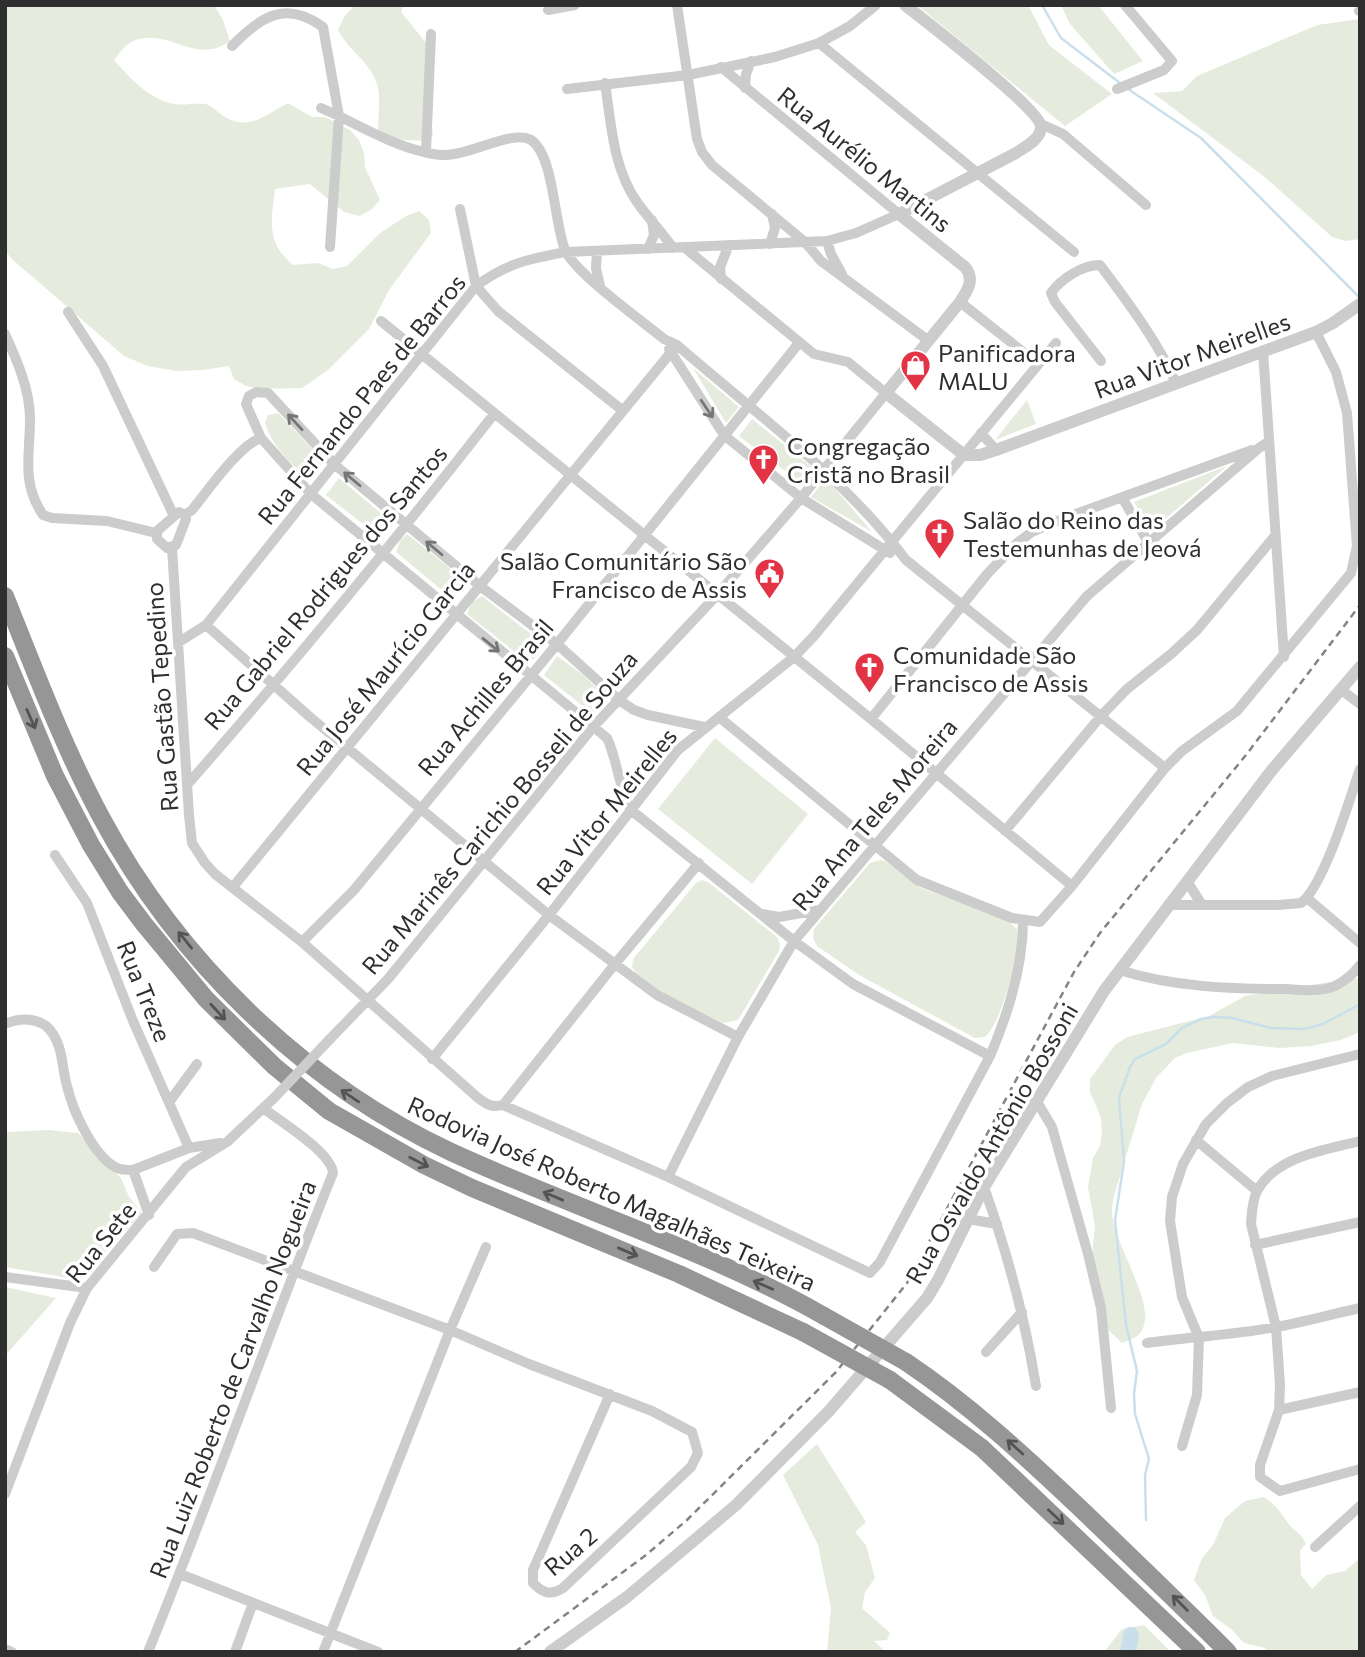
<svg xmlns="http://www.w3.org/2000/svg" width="1365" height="1657" font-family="Commissioner,sans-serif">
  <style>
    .green { fill: #e6ecdd }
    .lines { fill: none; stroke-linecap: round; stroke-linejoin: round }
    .stream { stroke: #cadfec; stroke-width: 2.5 }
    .river { stroke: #cadfec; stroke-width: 16 }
    .minor { stroke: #ccc; stroke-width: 10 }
    .tertiary { stroke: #ccc; stroke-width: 12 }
    .motorway { stroke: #969696; stroke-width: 18 }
    .rail { stroke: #848484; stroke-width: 2.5; stroke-dasharray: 7 5; stroke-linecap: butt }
    .minor-bridge { stroke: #ccc; stroke-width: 10 }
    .motorway-bridge { stroke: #969696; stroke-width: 18 }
    .oneway { stroke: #767676 }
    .oneway2 { stroke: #535353 }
    .labels { text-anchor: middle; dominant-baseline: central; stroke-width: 7; stroke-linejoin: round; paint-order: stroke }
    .street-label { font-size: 24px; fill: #2f2f2f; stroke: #fff }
    .poi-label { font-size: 24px; fill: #2f2f2f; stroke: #fff; text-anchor: start }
  </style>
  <rect width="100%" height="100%" fill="#fff"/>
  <!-- green -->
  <path class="green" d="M5,5H214L223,20L230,41C197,65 172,31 139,39C128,41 120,52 114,60C129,77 150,100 174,104C184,106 196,102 206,104C214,107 221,116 229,119C251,130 270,112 288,103L312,117H325L350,130L359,140L364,153L365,167L380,200L371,210L359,216L344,212L310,184L275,189C271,221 266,242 293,265L318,263L333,269L347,266L380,233L406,216L419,211L429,220L431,233L389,290L369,329L328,370L302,388L259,389L246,386L234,379L229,366L203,370L176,371L148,366L124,356L13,260L5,251Z
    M355,5H404L401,12L427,44L429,101L433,135L426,141L389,139L378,129C378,114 381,98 377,84C371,63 348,50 338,30L344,17Z
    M917,5H1028L1049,45L1112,94L1065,126Z
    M1061,5H1098L1143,61L1114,74L1070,24Z
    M1360,19V239L1346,241L1332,237L1266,178L1153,93L1182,91L1197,76L1317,25Z
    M693,368L739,407L726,423Z
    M1027,400L1036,424L995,440Z
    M278,413L324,461L309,481C291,463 271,446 265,422L268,415Z
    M752,419L814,469L802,484L739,436Z
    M1227,466L1151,531L1134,502Z
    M339,478L394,524L381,538L326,495Z
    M826,478L872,532L811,497Z
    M407,534L465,580L458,590L449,596L396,552L400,541Z
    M482,596L544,644L538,655L529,663L467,614L472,602Z
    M557,656L583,675L606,697L593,714L544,675Z
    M715,738L808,814L752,884L658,809Z
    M880,860L885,861L921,888L1007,920L1017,929C1017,935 1019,941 1018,947C1016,966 999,1026 985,1037L975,1038L859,975L817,946L813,938L814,929L870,863Z
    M702,880L708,882L777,937L780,944L779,951L738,1020L723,1023C703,1013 640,985 632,967L633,959L696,883Z
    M1354,978L1360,979V1032L1341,1040L1311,1046L1280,1048L1233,1043L1187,1053L1175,1058L1156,1078L1142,1104L1114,1196C1113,1201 1112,1207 1112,1212C1113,1244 1155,1300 1143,1328C1140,1337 1130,1340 1122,1343L1102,1324L1092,1255L1095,1226L1088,1187L1093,1158L1100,1146L1102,1132L1101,1118L1090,1092V1079L1115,1045L1127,1037L1209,1016L1245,996Z
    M49,1130L78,1133L121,1178L129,1197L142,1213L83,1277L69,1278L5,1267V1132Z
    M5,1287L56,1298L5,1356Z
    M817,1444L866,1522L855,1532L866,1545L875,1578L865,1592L862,1608L890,1633L887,1640L874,1641L886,1652H827L831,1608L818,1545L783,1475Z
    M1264,1497C1277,1506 1279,1510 1288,1523C1294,1532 1302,1533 1306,1544L1300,1551L1301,1575L1312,1589L1326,1575L1345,1571L1360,1558V1652H1267L1265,1648L1244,1643L1232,1630L1213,1616L1205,1595L1194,1580L1202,1558L1213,1545L1225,1518L1245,1501Z
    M1144,1625L1171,1652H1104L1122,1629Z"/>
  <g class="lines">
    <!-- stream -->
    <path class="stream" d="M1042,5L1061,38L1120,83
      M1128,89L1201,138L1360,298
      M1146,1520L1145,1475L1149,1459L1135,1414L1134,1393L1137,1371L1126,1325L1115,1220L1124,1162L1119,1097L1130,1067L1135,1059L1166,1044L1182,1028L1201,1019L1214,1017L1232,1018L1271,1028L1304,1029L1323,1024L1360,1004"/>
    <!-- river -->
    <path class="river" d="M1128,1652L1131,1635"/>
    <!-- minor -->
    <path class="minor" d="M677,5L697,139L702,152L712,165L805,242L821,261L929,341
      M548,10L575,5
      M1359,11L1360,10
      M819,43L1074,252
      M232,46C261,16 286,0 323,27L339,116C368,131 412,154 444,155C468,156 514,129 531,140C554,155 554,223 565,250C576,274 641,320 664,339L677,345C755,413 843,476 906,560L1165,768
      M605,83C611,123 613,168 637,202C648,218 662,232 673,248
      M745,88L746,74L751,61
      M567,89L688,75L775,57L819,43L850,26L876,5
      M1117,89L1164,70L1172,61L1125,5
      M321,108L339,116L330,247
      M1041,124L1063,134L1146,205
      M426,151L431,34
      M460,209L476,286L498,311L622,410
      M827,241L831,254L842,274
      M770,244L775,228L772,214
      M648,249L654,235L652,220
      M597,251L596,268L600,286
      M721,279L720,267L729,245
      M960,302L1037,363
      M68,312L103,366L173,514
      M381,321L871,719L1072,886
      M5,334C17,360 30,390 30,419C30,456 21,482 43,515L52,518L107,521L156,533
      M669,349L724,435L801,498L890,553
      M1263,351L1284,657
      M1101,361L1055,302L1051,293C1061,279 1082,265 1100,265C1127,301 1158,342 1176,383
      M981,433L996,450
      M1123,499L1148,542
      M179,512L185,515L186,519L176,545L167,548L157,539V531Z
      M185,515L192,510C207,492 239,445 261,438
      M172,548L189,815L192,843L205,863L215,874L302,942L477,1097C486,1104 491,1108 503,1105
      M206,625L310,717L549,915L657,995L738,1037
      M179,642L206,625L476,286C507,263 529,259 566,252L827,241L856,233L899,214L721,67
      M1340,689L1360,704
      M719,717L917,880L1012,918L1040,922L1072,886L1165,768L1182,751L1237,711L1351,573L1357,546L1347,413L1336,372L1316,332
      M871,719L988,573L1017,543L1032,532L1062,519L1252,450
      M704,727L648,715L634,710L619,700L557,644L480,586L334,464L268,393L256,392L249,396L246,404L261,438L311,494L607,738C618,761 618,787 631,810L794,941L853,984L990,1056
      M187,785C293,664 395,541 494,414
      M1005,831L1101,716L1127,689L1171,654L1197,630L1274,537
      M55,855L87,903L133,1021L189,1148
      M1187,881L1202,905
      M233,887L677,345
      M1307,898L1360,943
      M1168,905H1278L1301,903C1324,886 1350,798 1360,769
      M762,914L779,917L819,910
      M302,942L354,890L557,644L799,343
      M1119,970C1174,987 1229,989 1286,989C1301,990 1322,992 1335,986C1345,981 1354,973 1360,965
      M5,1024C21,1017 43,1017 53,1034C63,1049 62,1069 67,1086C73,1111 93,1156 117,1168C121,1170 128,1170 133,1170L149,1215
      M330,1039L388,979L594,726L717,595L801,498L886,393L848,362L814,354L685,248
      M432,1059L549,915L678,750L794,657L814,636L1056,343
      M1036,1100L1052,1127L1088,1254L1101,1308L1111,1408
      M170,1101L197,1064
      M503,1105L668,1177L870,1273L880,1262L990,1056C1008,1014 1023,967 1023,921
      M503,1105L615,964L699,863
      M1196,1140L1257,1191
      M1360,1141C1325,1150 1276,1156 1257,1191C1252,1201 1252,1213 1251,1224L1276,1327L1280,1385L1279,1410L1260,1465V1477L1280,1491L1360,1469
      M133,1170L189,1148L220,1143
      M668,1177L738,1037L794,941L1087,596L1259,448L1268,442
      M984,1187C1007,1252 1025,1318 1036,1386
      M968,1219L997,1224
      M1255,1245L1360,1222
      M154,1267L177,1234L193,1233L450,1330L529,1364L652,1411L692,1432L698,1453L691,1467L563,1588C550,1596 543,1593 533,1583V1570L610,1394
      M5,1277L87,1288
      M1147,1343C1190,1337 1233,1335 1276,1327C1304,1322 1332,1314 1360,1308
      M986,1352L1022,1312
      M1279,1410L1360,1392
      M1182,1446L1197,1395L1199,1338L1182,1297L1170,1221L1172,1197L1183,1164L1206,1124L1227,1103L1248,1087L1272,1076L1360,1054
      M5,1494L70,1323L87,1288L186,1167L227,1142L274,1098
      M1315,1547L1360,1506
      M180,1574L378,1652
      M5,1649L12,1652
      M148,1652C213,1493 269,1332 333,1173C331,1152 281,1122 263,1108
      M235,1652L253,1603
      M323,1652L450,1330L486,1247"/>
    <!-- tertiary -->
    <path class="tertiary" d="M905,5C925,21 1041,110 1041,127C1041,139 1025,147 1016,153L899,214L965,267C975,279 968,290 960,302L886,393L964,455H980L996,450L1316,332L1333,323L1360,304
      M550,1652L627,1597L736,1505L829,1411L927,1298L938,1280L984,1187L1104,991L1272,770L1360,667"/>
    <!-- motorway -->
    <path class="motorway" d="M5,596C35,671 63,746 101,817C178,961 304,1083 451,1152C573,1208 708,1250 824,1316
      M5,656L55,776L91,845L120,892L144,924L206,999L274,1066L329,1111L424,1165L472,1188L679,1274L803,1332
      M906,1362C970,1405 1026,1457 1082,1510C1131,1557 1180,1604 1228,1652
      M890,1380L982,1448L1197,1652"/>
    <!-- rail -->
    <path class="rail" d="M515,1652L646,1555L687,1520L836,1372L907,1283L1074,972L1100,933L1246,755L1360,605"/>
    <!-- minor-bridge -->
    <path class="minor-bridge" d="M274,1098L330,1039"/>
    <!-- motorway-bridge -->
    <path class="motorway-bridge" d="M824,1316L906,1362
      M803,1332L890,1380"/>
  </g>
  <!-- one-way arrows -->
  <defs><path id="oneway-shaft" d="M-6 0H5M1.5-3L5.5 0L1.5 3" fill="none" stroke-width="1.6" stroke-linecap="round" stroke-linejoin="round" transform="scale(1.75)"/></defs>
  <g class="oneway">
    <use href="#oneway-shaft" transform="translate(707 409) rotate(56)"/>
    <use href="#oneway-shaft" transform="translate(295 422) rotate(-133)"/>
    <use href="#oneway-shaft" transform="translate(352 479) rotate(-140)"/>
    <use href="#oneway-shaft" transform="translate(434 548) rotate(-140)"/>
    <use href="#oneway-shaft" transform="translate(491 645) rotate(39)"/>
  </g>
  <g class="oneway2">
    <use href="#oneway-shaft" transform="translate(31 719) rotate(66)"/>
    <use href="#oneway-shaft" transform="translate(185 940) rotate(-129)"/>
    <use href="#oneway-shaft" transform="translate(218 1012) rotate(47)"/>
    <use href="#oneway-shaft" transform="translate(350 1096) rotate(-146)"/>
    <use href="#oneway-shaft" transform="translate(419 1162) rotate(27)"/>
    <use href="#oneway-shaft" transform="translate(553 1196) rotate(-157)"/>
    <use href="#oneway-shaft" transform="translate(628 1252) rotate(23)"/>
    <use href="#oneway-shaft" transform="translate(763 1285) rotate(-156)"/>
    <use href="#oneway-shaft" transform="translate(1015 1447) rotate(-138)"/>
    <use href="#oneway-shaft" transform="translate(1056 1517) rotate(43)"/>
    <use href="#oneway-shaft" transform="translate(1180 1603) rotate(-135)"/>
  </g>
  <!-- icons -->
  <defs>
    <symbol id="shop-pin" viewBox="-11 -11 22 30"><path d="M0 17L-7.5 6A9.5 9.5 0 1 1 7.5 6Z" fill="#e33446" stroke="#fff"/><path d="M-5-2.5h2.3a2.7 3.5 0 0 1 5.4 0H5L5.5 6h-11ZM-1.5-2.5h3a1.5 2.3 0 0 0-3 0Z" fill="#fff"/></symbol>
    <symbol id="church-pin" viewBox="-11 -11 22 30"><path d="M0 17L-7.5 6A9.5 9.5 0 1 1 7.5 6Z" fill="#e33446" stroke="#fff"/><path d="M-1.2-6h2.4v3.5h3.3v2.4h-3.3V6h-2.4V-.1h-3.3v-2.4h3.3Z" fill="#fff"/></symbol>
    <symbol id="civic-pin" viewBox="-11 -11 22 30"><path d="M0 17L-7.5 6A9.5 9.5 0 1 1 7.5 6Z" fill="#e33446" stroke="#fff"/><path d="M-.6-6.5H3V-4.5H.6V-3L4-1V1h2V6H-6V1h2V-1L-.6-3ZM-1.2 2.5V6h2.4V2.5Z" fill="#fff"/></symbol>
  </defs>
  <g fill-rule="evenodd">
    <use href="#shop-pin" x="898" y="348" width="35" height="47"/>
    <use href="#church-pin" x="746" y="442" width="35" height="47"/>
    <use href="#church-pin" x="922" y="516" width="35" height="47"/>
    <use href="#civic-pin" x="752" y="556" width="35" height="47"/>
    <use href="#church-pin" x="852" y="650" width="35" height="47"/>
  </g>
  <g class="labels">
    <!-- street labels -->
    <g class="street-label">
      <text transform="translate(865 159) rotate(39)">Rua Aurélio Martins</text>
      <text transform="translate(1192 355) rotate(-20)">Rua Vitor Meirelles</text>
      <text transform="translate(361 399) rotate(-51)">Rua Fernando Paes de Barros</text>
      <text transform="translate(325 587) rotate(-50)">Rua Gabriel Rodrigues dos Santos</text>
      <text transform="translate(385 668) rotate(-51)">Rua José Maurício Garcia</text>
      <text transform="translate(161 697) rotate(-94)">Rua Gastão Tepedino</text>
      <text transform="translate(485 697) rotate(-50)">Rua Achilles Brasil</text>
      <text transform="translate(606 811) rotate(-51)">Rua Vitor Meirelles</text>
      <text transform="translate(499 812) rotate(-50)">Rua Marinês Carichio Bosseli de Souza</text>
      <text transform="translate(874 814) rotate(-50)">Rua Ana Teles Moreira</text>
      <text transform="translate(145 991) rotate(68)">Rua Treze</text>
      <text transform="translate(991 1143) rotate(-60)">Rua Osvaldo Antônio Bossoni</text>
      <text transform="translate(612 1193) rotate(24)">Rodovia José Roberto Magalhães Teixeira</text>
      <text transform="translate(100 1242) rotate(-51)">Rua Sete</text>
      <text transform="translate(232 1379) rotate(-69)">Rua Luiz Roberto de Carvalho Nogueira</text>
      <text transform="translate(570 1551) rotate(-40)">Rua 2</text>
    </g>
    <!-- poi labels -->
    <g class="poi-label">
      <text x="938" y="352">Panificadora<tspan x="938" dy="28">MALU</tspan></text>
      <text x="787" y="445">Congregação<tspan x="787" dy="28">Cristã no Brasil</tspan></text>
      <text x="963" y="519">Salão do Reino das<tspan x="963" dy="28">Testemunhas de Jeová</tspan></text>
      <text x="747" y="560" text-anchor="end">Salão Comunitário São<tspan x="747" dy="28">Francisco de Assis</tspan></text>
      <text x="893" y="654">Comunidade São<tspan x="893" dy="28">Francisco de Assis</tspan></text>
    </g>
  </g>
  <!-- border -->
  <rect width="1365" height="1657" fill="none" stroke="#2f2f2f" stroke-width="14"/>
</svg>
